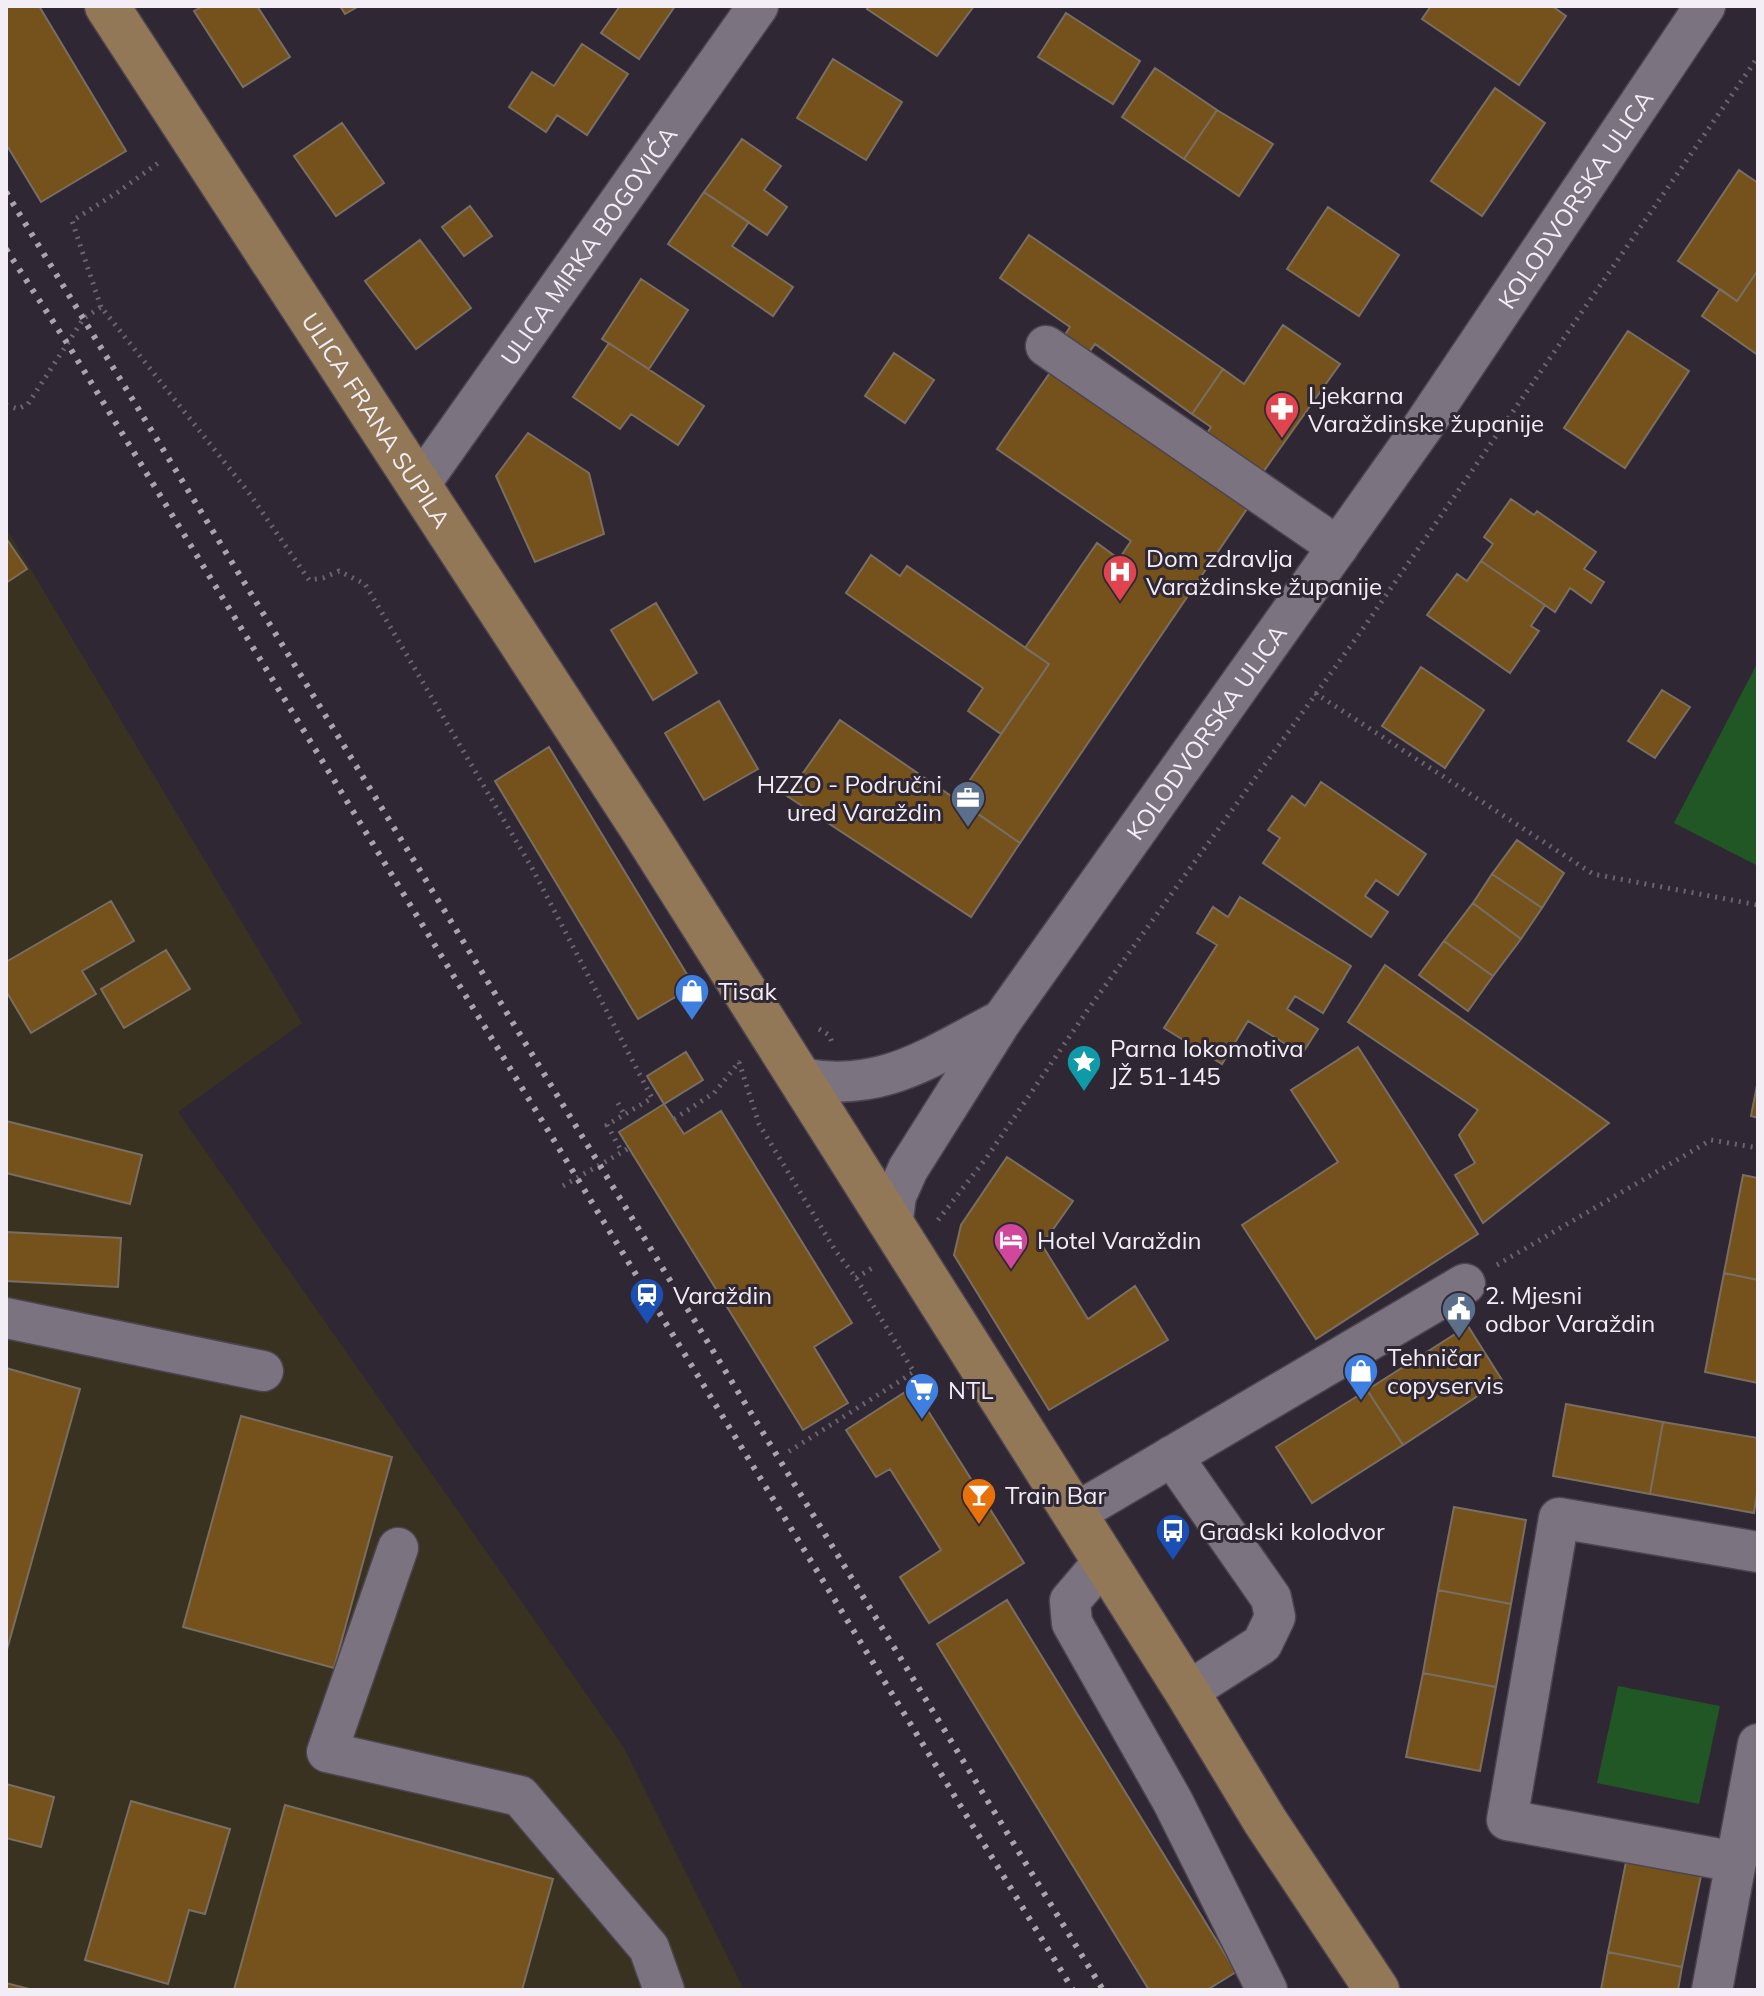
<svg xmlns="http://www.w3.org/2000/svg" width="1764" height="1996" font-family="Mulish,sans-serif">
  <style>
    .industrial { fill: #393221 }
    .green { fill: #205724 }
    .building { fill: #75521c; stroke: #796e61; stroke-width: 2 }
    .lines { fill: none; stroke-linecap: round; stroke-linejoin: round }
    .minor-casing { stroke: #4c4550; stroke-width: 43 }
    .major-casing { stroke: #4c4550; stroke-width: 47 }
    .path { stroke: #6a646f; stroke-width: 5; stroke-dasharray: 2 6; stroke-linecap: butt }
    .minor { stroke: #7c7381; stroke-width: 40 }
    .major { stroke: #937857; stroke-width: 44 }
    .rail { stroke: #a9a4ad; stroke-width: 6; stroke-dasharray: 4 8; stroke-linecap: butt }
    .labels { text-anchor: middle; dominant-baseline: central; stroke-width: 6; stroke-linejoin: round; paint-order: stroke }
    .street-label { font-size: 24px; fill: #f3eef6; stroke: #2f2834 }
    .poi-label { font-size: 24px; fill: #f3eef6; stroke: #2f2834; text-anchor: start }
  </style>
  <rect width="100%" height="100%" fill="#2f2834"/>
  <!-- industrial -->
  <path class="industrial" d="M6,528L302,1023L178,1112L624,1748L744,1990H6Z"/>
  <!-- green -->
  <path class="green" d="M1758,662V866L1674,823Z
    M1618,1686L1720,1706L1699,1804L1597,1783Z"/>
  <!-- building -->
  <path class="building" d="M6,6H39L126,151L41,202L6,144Z
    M203,6H257L290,57L243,87L194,11Z
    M340,6H359L345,14Z
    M620,6H675L639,59L601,33Z
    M869,6H974L937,56L867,9Z
    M1431,6H1552L1566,16L1519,85L1422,19Z
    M1066,13L1140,61L1113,104L1038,57Z
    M582,44L628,74L587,135L557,115L546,132L509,107L532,72L554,86Z
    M833,59L902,102L866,160L797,118Z
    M1155,68L1217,110L1184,159L1122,117Z
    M1495,88L1545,123L1482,216L1431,181Z
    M1217,110L1273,144L1239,196L1184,159Z
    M342,123L384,183L336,216L294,156Z
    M742,139L781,166L764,190L787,207L767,235L704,192Z
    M1739,170L1758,183V270L1737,301L1678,261Z
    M704,192L749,222L732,246L793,287L773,316L668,244Z
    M470,206L492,236L464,256L442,227Z
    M1328,207L1399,255L1359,316L1287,269Z
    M1029,235L1223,369L1192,414L1095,344L1085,358L1061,341L1070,327L1000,278Z
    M420,240L471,308L416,349L365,281Z
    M1758,270V355L1702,316L1720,289L1737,301Z
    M641,279L688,310L649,369L602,339Z
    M1283,325L1340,364L1261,475L1206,435L1211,427L1192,414L1223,369L1244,384Z
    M1628,331L1689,371L1625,468L1564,428Z
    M609,343L704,406L678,445L631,414L620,429L573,397Z
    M894,353L934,380L905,423L865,396Z
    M1054,367L1251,503L1020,843L957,799L1049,664L1025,648L1097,543L1119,559L1131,541L997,449Z
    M528,433L589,473L604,534L535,562L496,476Z
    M1511,499L1534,515L1537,511L1596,552L1584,569L1604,582L1591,603L1570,588L1555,612L1481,561L1493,544L1484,537Z
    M6,538L27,569L6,583Z
    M871,555L900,576L907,566L1049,664L1001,734L968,711L983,688L846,593Z
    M1481,561L1545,605L1531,626L1539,631L1510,673L1427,615L1457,574L1467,581Z
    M656,603L697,673L653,700L611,630Z
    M1421,667L1484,710L1445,768L1382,726Z
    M1662,690L1690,707L1655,758L1628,741Z
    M719,701L758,769L704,800L665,733Z
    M840,720L1020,843L971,917L787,796Z
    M549,747L694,986L638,1019L495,781Z
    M1321,782L1426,854L1398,895L1376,880L1365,896L1388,912L1371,937L1263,863L1280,838L1268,830L1292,796L1305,806Z
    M1517,840L1564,873L1542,908L1492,874Z
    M1492,874L1542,908L1521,939L1473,903Z
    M1240,897L1351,966L1323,1013L1295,996L1287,1009L1318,1029L1302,1054L1248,1021L1222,1064L1164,1028L1217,945L1197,933L1213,907L1228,917Z
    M111,901L134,941L82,971L96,994L31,1033L6,991V962Z
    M1473,903L1521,939L1493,976L1444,941Z
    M1444,941L1493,976L1468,1011L1419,975Z
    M166,950L190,989L124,1028L101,989Z
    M1385,965L1609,1123L1483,1223L1455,1175L1475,1163L1459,1135L1478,1110L1348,1022Z
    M1358,1047L1478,1234L1316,1339L1242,1225L1338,1162L1291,1090Z
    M686,1052L703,1080L664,1104L647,1076Z
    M1758,1080V1118L1751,1116Z
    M664,1104L684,1134L721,1111L852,1323L814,1347L848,1403L803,1430L619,1132Z
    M6,1121L142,1155L130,1204L6,1173Z
    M1007,1157L1073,1201L1042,1245L1088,1319L1135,1286L1168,1340L1049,1410L954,1255L961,1225Z
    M1743,1175L1758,1178V1280L1724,1273Z
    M6,1232L121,1238L118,1287L6,1281Z
    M1724,1273L1758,1280V1383L1705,1372Z
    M1468,1326L1502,1380L1403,1445L1367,1390Z
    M6,1368L80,1389L6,1653Z
    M913,1387L1024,1563L929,1623L900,1577L941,1550L890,1469L876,1477L846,1430Z
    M1367,1390L1403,1445L1312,1503L1276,1447Z
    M1566,1404L1663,1422L1650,1494L1553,1476Z
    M241,1416L392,1457L334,1668L183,1627Z
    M1663,1422L1758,1438V1486L1754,1513L1650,1494Z
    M1454,1507L1526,1520L1511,1604L1438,1590Z
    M1438,1590L1511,1604L1496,1687L1423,1673Z
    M1007,1600L1236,1972L1207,1990H1149L937,1644Z
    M1423,1673L1496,1687L1480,1771L1406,1757Z
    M6,1784L54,1797L41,1847L6,1838Z
    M131,1801L230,1829L205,1914L189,1910L168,1984L85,1960Z
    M285,1805L553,1879L522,1990H234Z
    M1627,1857L1702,1871L1682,1967L1608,1952Z
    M1608,1952L1682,1967L1678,1990H1601Z
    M6,1983L33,1990H6Z"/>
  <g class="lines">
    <defs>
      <g id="minor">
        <path d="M1046,346L1338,547"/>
        <path id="s1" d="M420,484L758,6"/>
        <path d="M800,1078C883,1094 931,1056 1002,1020"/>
        <path id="s2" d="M892,1225L896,1196L908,1169L1002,1020L1422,428L1705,6"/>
        <path d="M6,1318L263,1371"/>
        <path d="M1172,1456L1271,1598L1275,1617L1262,1644L1187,1692"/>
        <path d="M1074,1514L1465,1284"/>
        <path d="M398,1548L327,1752L520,1796L649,1948L664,1990"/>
        <path d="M1104,1561L1070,1601L1072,1623L1173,1802L1267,1990"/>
        <path d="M1736,1862L1507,1820L1559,1518L1758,1552"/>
        <path d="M1712,1990L1758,1744"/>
      </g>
      <g id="major">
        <path id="s3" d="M107,6L645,833L1187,1692L1265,1821L1377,1990"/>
      </g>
    </defs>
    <!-- minor casing -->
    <use href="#minor" class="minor-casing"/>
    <!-- major casing -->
    <use href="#major" class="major-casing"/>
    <!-- path -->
    <path class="path" d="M101,307L72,221L118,192L161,161
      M6,405L18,409L28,404L84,318L101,307L249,493L309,580L323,578L339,571L365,584L532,868L652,1098L607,1125L622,1152
      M1315,693L1593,874L1758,905
      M819,1029L829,1035L833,1045
      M739,1062L759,1124L835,1250L856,1278L914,1372L788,1452
      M618,1103L624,1114
      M674,1119L714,1093L740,1061
      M563,1186L629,1148
      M938,1220L987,1157L1087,1011L1362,630L1758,57
      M1497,1265L1711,1140L1758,1148
      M856,1278L872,1268"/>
    <!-- minor -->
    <use href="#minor" class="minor"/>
    <!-- major -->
    <use href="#major" class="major"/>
    <!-- rail -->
    <path class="rail" d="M6,192L1103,1990
      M6,249L67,343L1073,1990"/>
  </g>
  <!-- icons -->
  <defs>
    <symbol id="pharmacy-pin" viewBox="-11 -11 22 30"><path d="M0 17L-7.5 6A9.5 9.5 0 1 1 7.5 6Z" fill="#e0444e" stroke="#2f2834"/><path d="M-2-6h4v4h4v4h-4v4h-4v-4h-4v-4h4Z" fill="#fff"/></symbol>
    <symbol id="hospital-pin" viewBox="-11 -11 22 30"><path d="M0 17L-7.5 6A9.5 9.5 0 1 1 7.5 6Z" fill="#e0444e" stroke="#2f2834"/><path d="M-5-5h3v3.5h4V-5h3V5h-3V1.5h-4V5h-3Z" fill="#fff"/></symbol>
    <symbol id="office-pin" viewBox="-11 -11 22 30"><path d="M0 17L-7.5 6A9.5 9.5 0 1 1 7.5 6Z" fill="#5c6f8a" stroke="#2f2834"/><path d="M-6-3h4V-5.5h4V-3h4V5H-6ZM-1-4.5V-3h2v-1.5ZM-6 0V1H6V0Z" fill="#fff"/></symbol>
    <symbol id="shop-pin" viewBox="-11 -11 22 30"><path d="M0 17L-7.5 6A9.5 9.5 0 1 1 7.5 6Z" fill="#3f7fe0" stroke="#2f2834"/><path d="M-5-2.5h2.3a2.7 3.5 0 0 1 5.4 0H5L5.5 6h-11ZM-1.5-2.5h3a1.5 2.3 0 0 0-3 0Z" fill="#fff"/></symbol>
    <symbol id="sight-pin" viewBox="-11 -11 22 30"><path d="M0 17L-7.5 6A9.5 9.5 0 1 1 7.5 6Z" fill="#0f9aa8" stroke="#2f2834"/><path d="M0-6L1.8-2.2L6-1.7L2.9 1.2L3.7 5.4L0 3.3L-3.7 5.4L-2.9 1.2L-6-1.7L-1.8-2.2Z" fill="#fff"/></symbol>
    <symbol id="hotel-pin" viewBox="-11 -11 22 30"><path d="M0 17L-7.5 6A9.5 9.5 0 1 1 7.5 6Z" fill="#d1479c" stroke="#2f2834"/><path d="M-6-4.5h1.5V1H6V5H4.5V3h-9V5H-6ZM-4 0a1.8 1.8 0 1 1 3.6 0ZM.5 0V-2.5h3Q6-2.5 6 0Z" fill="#fff"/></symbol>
    <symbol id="station-pin" viewBox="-11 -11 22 30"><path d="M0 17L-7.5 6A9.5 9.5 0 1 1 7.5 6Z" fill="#1a4fb4" stroke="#2f2834"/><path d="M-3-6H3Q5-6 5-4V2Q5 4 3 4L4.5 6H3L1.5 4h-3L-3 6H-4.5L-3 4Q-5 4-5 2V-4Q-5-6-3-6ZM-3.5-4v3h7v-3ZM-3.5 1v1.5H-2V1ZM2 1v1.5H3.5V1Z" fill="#fff"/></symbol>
    <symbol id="civic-pin" viewBox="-11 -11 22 30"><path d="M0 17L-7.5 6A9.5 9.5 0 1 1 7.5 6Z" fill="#5c6f8a" stroke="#2f2834"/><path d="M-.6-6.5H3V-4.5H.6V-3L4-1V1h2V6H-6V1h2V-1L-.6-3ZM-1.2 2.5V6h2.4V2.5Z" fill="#fff"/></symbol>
    <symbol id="supermarket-pin" viewBox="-11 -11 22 30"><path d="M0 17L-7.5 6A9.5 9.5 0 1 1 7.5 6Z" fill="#3f7fe0" stroke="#2f2834"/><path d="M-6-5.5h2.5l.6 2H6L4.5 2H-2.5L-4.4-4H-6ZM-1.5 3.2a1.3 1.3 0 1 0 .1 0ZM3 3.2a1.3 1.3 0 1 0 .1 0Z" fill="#fff"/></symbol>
    <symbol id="bar-pin" viewBox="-11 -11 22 30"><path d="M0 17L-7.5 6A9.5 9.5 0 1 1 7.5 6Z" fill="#e8710a" stroke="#2f2834"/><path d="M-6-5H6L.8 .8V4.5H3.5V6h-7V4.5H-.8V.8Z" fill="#fff"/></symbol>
    <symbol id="bus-pin" viewBox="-11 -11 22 30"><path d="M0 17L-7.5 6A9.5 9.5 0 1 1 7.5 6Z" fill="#1a4fb4" stroke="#2f2834"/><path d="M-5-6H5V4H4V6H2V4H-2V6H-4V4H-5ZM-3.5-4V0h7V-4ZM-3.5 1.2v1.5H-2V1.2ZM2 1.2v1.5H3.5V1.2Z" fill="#fff"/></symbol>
  </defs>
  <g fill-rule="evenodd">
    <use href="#pharmacy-pin" x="1262" y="389" width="40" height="54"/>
    <use href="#hospital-pin" x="1100" y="552" width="40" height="54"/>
    <use href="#office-pin" x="948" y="778" width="40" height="54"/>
    <use href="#shop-pin" x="672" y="971" width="40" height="54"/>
    <use href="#sight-pin" x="1064" y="1042" width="40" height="54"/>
    <use href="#hotel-pin" x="991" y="1220" width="40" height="54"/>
    <use href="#station-pin" x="627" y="1275" width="40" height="54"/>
    <use href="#civic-pin" x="1439" y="1289" width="40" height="54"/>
    <use href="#shop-pin" x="1341" y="1351" width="40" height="54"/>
    <use href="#supermarket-pin" x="902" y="1370" width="40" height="54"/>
    <use href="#bar-pin" x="959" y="1475" width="40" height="54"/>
    <use href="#bus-pin" x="1153" y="1511" width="40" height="54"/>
  </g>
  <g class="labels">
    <!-- street labels -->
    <g class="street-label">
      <text stroke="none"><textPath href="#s2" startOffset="1236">KOLODVORSKA ULICA</textPath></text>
      <text stroke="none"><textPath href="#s1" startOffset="292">ULICA MIRKA BOGOVIĆA</textPath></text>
      <text stroke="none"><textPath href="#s3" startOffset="494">ULICA FRANA SUPILA</textPath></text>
      <text stroke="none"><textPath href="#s2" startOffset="588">KOLODVORSKA ULICA</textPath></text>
    </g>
    <!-- poi labels -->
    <g class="poi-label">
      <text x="1308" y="395">Ljekarna<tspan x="1308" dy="28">Varaždinske županije</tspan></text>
      <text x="1146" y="558">Dom zdravlja<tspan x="1146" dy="28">Varaždinske županije</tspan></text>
      <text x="942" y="784" text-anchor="end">HZZO - Područni<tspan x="942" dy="28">ured Varaždin</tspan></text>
      <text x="718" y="991">Tisak</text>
      <text x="1110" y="1048">Parna lokomotiva<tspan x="1110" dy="28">JŽ 51-145</tspan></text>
      <text x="1037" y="1240">Hotel Varaždin</text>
      <text x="673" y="1295">Varaždin</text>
      <text x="1485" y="1295">2. Mjesni<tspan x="1485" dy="28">odbor Varaždin</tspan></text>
      <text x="1387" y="1357">Tehničar<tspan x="1387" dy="28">copyservis</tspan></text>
      <text x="948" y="1390">NTL</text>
      <text x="1005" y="1495">Train Bar</text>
      <text x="1199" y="1531">Gradski kolodvor</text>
    </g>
  </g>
  <!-- border -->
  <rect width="1764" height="1996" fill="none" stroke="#f3eef6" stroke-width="16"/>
</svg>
